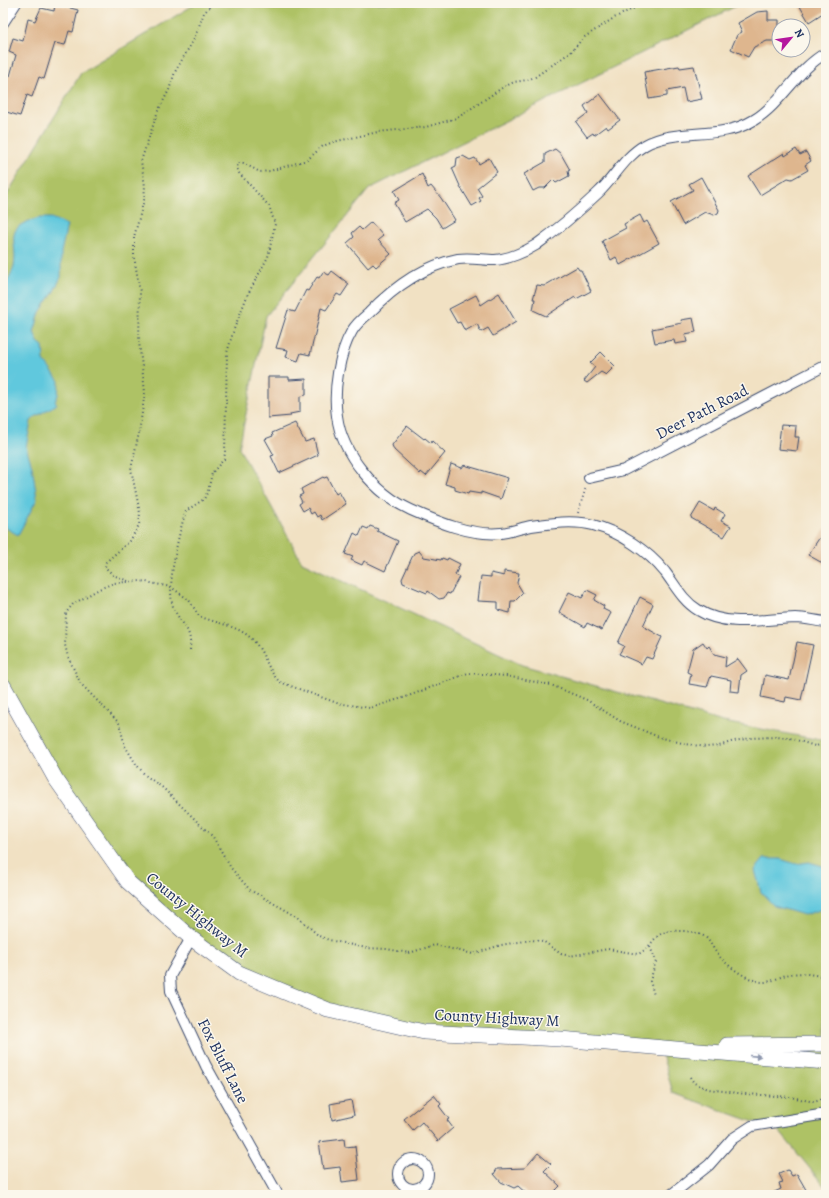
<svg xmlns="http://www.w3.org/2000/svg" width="829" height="1198" font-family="Alegreya,serif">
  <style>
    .green { fill: #aec265; stroke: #647862 }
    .water { fill: #61c8dd; stroke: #3e7c9e }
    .building { fill: #deb68e }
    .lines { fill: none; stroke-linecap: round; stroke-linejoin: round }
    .minor-casing { stroke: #3b4a6d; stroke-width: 12 }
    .secondary-casing { stroke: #3b4a6d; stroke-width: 16 }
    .path { stroke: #3b4a6d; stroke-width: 2; stroke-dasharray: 1 3; stroke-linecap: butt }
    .minor { stroke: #fff; stroke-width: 10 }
    .secondary { stroke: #fff; stroke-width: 15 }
    .oneway { fill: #8d97ae }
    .labels { text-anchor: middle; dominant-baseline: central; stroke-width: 3; stroke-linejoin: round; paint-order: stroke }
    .street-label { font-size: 16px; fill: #1b2f5e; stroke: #fbf7ec }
  </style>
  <rect width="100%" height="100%" fill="#fbf7ec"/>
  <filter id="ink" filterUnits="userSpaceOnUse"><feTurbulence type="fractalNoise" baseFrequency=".025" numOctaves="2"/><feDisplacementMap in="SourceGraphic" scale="8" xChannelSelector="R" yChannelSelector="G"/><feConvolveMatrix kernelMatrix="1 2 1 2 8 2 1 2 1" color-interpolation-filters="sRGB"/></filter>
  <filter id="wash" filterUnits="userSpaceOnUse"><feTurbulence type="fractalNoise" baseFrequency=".012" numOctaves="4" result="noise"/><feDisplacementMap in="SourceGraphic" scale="16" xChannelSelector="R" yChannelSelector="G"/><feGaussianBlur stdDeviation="0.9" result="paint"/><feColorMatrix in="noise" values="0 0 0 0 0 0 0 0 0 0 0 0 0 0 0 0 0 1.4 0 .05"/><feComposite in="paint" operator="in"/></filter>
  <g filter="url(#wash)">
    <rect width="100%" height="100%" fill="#f1e1c3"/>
    <!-- green -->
    <path class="green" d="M197,3H742L369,189L266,316L239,448L302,562L522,665L723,722L826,741V1188L779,1131L673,1093L660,1047L424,1032L328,1010L239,973L128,882L3,685V201L81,73Z"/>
    <!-- water -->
    <path class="water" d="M40,218H51L67,225L61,252V277L53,293L40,312L34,332L38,342L43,346L44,361L59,381L58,395L55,401L57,404L35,417L31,421L26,447L32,466L37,499L18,535L6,528L3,522V289C7,282 12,274 14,266C19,241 0,227 40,218Z
      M764,859H780L796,864L809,862L826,867V908L804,915L774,906L761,892L755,870Z"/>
    <g id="blocks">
      <!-- building -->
      <path class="building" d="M798,3H826V11L809,22Z
        M55,4L78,10L73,32L69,31L65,45L55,43L44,79L39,77L32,97L27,95L20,116L3,111V74L10,76L16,55L9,52L13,38L23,41L28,19L35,21L41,8L54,11Z
        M768,11V20H779V41H767L754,47L748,57L731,49L737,35L742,32L738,23L757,12Z
        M679,66L680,68L694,66L702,99L686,102L683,88L667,91V96L649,99L644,72Z
        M600,94L620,120L608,129L606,126L594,135L593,133L587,137L576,122L588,113L584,106Z
        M555,149L561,154L570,170L568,171L569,176L556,183L553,180L545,188H539L533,191L524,174L545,162V154Z
        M796,149L800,155L806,152L811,161L805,165L808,170L792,179L788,178L760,195L748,176L784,153L785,156Z
        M463,156L470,160L475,158L479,164L489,158L497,172L477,188L482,196L479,198L481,201L472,206L460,186L452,168L456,166L457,158Z
        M422,174L428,188L431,186L441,198L455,220L442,228L436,218L427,209L405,222L394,203L399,200L394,191Z
        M701,177L719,210L718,213L714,215L705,212L683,225L671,202L693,190L689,184Z
        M640,215L644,223L647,221L659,243L620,265L616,257L611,260L602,241L626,228L624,224Z
        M371,222L383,236L378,240L391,254L376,267L373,264L368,268L347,243L354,237L352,233L359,227L362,230Z
        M577,267L579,270H581L591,291L576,299L575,297L546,316L533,310L535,299H533L537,285L544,286Z
        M332,271L349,284L341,296L337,294L326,310L321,308L310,355L301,353L298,361L286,357L288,350L276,348L288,310L295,312L306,290L308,291L317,277L319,278L323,272L329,275Z
        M499,293L516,322L493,336L488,328L481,332L477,324L465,331L460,322L457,323L449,309L476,295L481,305Z
        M693,318L696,332L685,334L687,342L675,344L674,340L655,343L652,329L682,323L681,320Z
        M601,352L615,366L606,375L601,372L587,383L584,381L595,367L590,363Z
        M268,377H289V380L306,379V395L300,396V412L290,414L291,416L268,418Z
        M295,423L305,442L314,439L318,455L279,473L271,456L274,455L265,439L273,436L272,433Z
        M781,425L796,426L795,437H799L797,451L778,449Z
        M407,426L424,439L425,438L431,443L432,441L445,453L426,476L421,472L420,474L394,450L392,445Z
        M451,464L462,468L464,465L508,478L501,499L481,492V494L469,492L468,494L455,490V487L445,484Z
        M323,477L324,478L327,477L336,494L339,492L346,504L322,520L320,515L317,517L314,512L311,514L308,508L303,511L299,504L302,502L299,496L303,494L301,489Z
        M700,503L714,511L715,508L725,514L721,521L731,526L724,537L691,518Z
        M370,526L378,529L377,531L398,541L385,571L364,561L362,565L351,560L353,557L345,554L354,533L359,536L363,527L368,529Z
        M826,528V565L808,555Z
        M419,551L424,557L441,560L442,558L447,560L448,558L460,564L455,575L459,577L450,594L447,593L444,598L439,599L428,591L427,593L403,583L402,579L414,553Z
        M504,571L519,573L517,583L523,593L515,601H511L510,613L498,610V602L478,601L481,576L491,577V573L504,576Z
        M587,590L597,595L594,600L604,606L603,609L611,613L602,630L587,623L585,627L559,612L569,592L582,598Z
        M640,597L653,604L643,626L662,637L652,659L646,657L642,664L619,654L624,646L618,643Z
        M703,642L707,648L709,646L714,654L726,657L725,667L738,659L747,671L741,675L739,692L730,691L731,680L711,676L707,687L689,684L691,674L687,672L693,649Z
        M797,642L813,645L801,700L786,697L785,702L761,697L765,675L789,680Z
        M434,1095L441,1104L439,1106L449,1119L447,1120L453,1128L438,1141L422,1122L413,1130L404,1119Z
        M351,1100L354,1115L332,1120L330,1104Z
        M344,1139L345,1147L355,1146L359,1180L342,1182L340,1167L323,1169L319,1142Z
        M538,1153L551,1164L544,1171L560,1186L551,1195H528L518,1186L514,1188L501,1182L494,1174L497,1169L525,1168Z
        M788,1170L792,1176L797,1174L809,1195H768L781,1189L779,1183L783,1182L779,1174Z"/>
    </g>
  </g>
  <g filter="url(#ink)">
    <use href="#blocks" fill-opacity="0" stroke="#3b4a6d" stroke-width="1"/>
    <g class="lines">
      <defs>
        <path id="minor" d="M3,23L16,3
          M826,53C797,69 782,103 754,120C720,141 677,127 645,145C624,157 615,177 598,193C579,211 557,230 536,245C525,252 508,259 495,260C483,260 470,257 458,259C423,266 393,288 369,313C363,318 356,324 352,331C339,353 333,391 337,416C342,455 376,494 411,510C438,522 471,536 501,533C511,532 521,528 531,526C551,523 574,520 593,525C620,532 648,551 665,572C675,585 683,601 698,610C727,628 763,619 795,618C805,618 816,621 826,622
          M589,478L624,470L826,365
          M191,938L170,976L171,991L206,1066L278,1195
          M398 1174a15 15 0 1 1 30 0a15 15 0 1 1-30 0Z
          M671,1195L709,1165L732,1139L752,1126L826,1114"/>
        <path id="secondary" d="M3,685L55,778L128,882L191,938L239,973L328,1010L424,1032L560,1039L826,1062
          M727,1045L826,1044"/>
      </defs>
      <!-- minor casing -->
      <use href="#minor" class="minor-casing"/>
      <!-- secondary casing -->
      <use href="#secondary" class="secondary-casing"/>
      <!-- path -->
      <path class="path" d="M578,513L586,487
        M128,581L113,575L105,567L106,562L130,541L139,525L140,513L131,469L139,433L145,392L139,342L140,292L134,256V237L144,200L145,186L141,161L158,111L169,90L175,72L194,39L204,13L213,3
        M190,650C192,628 182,626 174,609C165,589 179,532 186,511L204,499L208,491L212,473L224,459L225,453L227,353L234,329L248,294L268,257L275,224L269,206L239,173L237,168L238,163H243L260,172L270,171L307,160L323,146L333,142L378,132L426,127L457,118L502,88L514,82L527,80L535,77L571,52L583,38L614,18L645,3
        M826,744L815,746L790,738L775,737L751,738L734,741L719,746L706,747L686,744L659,737L620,721L587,700L551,685L506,676L468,673L406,697L370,708L337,703L280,682C267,670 265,653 253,640C238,625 217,624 199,616L189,600L171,587L141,581L114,583L99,589L73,604L66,613L65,645L68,657L81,684L119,723L125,746L136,764L145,775L163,788L213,837L231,868L250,890L298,917L319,936L329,940L366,948L387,949L409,953L435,945L473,954L501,945L531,940L543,941L561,954L570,956L608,949L638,954C650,949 653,937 663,933C670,930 677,931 685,931C715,934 706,945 724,961C732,969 746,978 757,981C769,985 779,976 790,974C802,972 814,975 826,977
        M650,947L656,961L650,981L654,995
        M690,1077L694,1083L708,1089L745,1094L791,1097L814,1102L826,1098"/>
      <!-- minor -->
      <use href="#minor" class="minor"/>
      <!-- secondary -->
      <use href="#secondary" class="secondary"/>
    </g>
    <!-- one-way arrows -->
    <defs><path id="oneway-solid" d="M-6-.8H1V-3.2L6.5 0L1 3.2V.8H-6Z"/></defs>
    <use class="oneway" href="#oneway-solid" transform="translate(755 1056) rotate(5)"/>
  </g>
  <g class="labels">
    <!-- street labels -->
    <g class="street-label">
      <text transform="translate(702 412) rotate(-27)">Deer Path Road</text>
      <text transform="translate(197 915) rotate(39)">County Highway M</text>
      <text transform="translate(497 1018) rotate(3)">County Highway M</text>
      <text transform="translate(223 1061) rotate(63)">Fox Bluff Lane</text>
    </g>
  </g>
  <!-- margin -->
  <rect width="829" height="1198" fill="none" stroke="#fbf7ec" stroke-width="16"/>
  <!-- north arrow -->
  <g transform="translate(791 38) rotate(61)"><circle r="19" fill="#fbf7ec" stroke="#a1a7b3"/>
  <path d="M0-3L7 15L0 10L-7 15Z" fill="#b5179e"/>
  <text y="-6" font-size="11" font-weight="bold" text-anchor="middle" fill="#1b2f5e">N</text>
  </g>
</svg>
